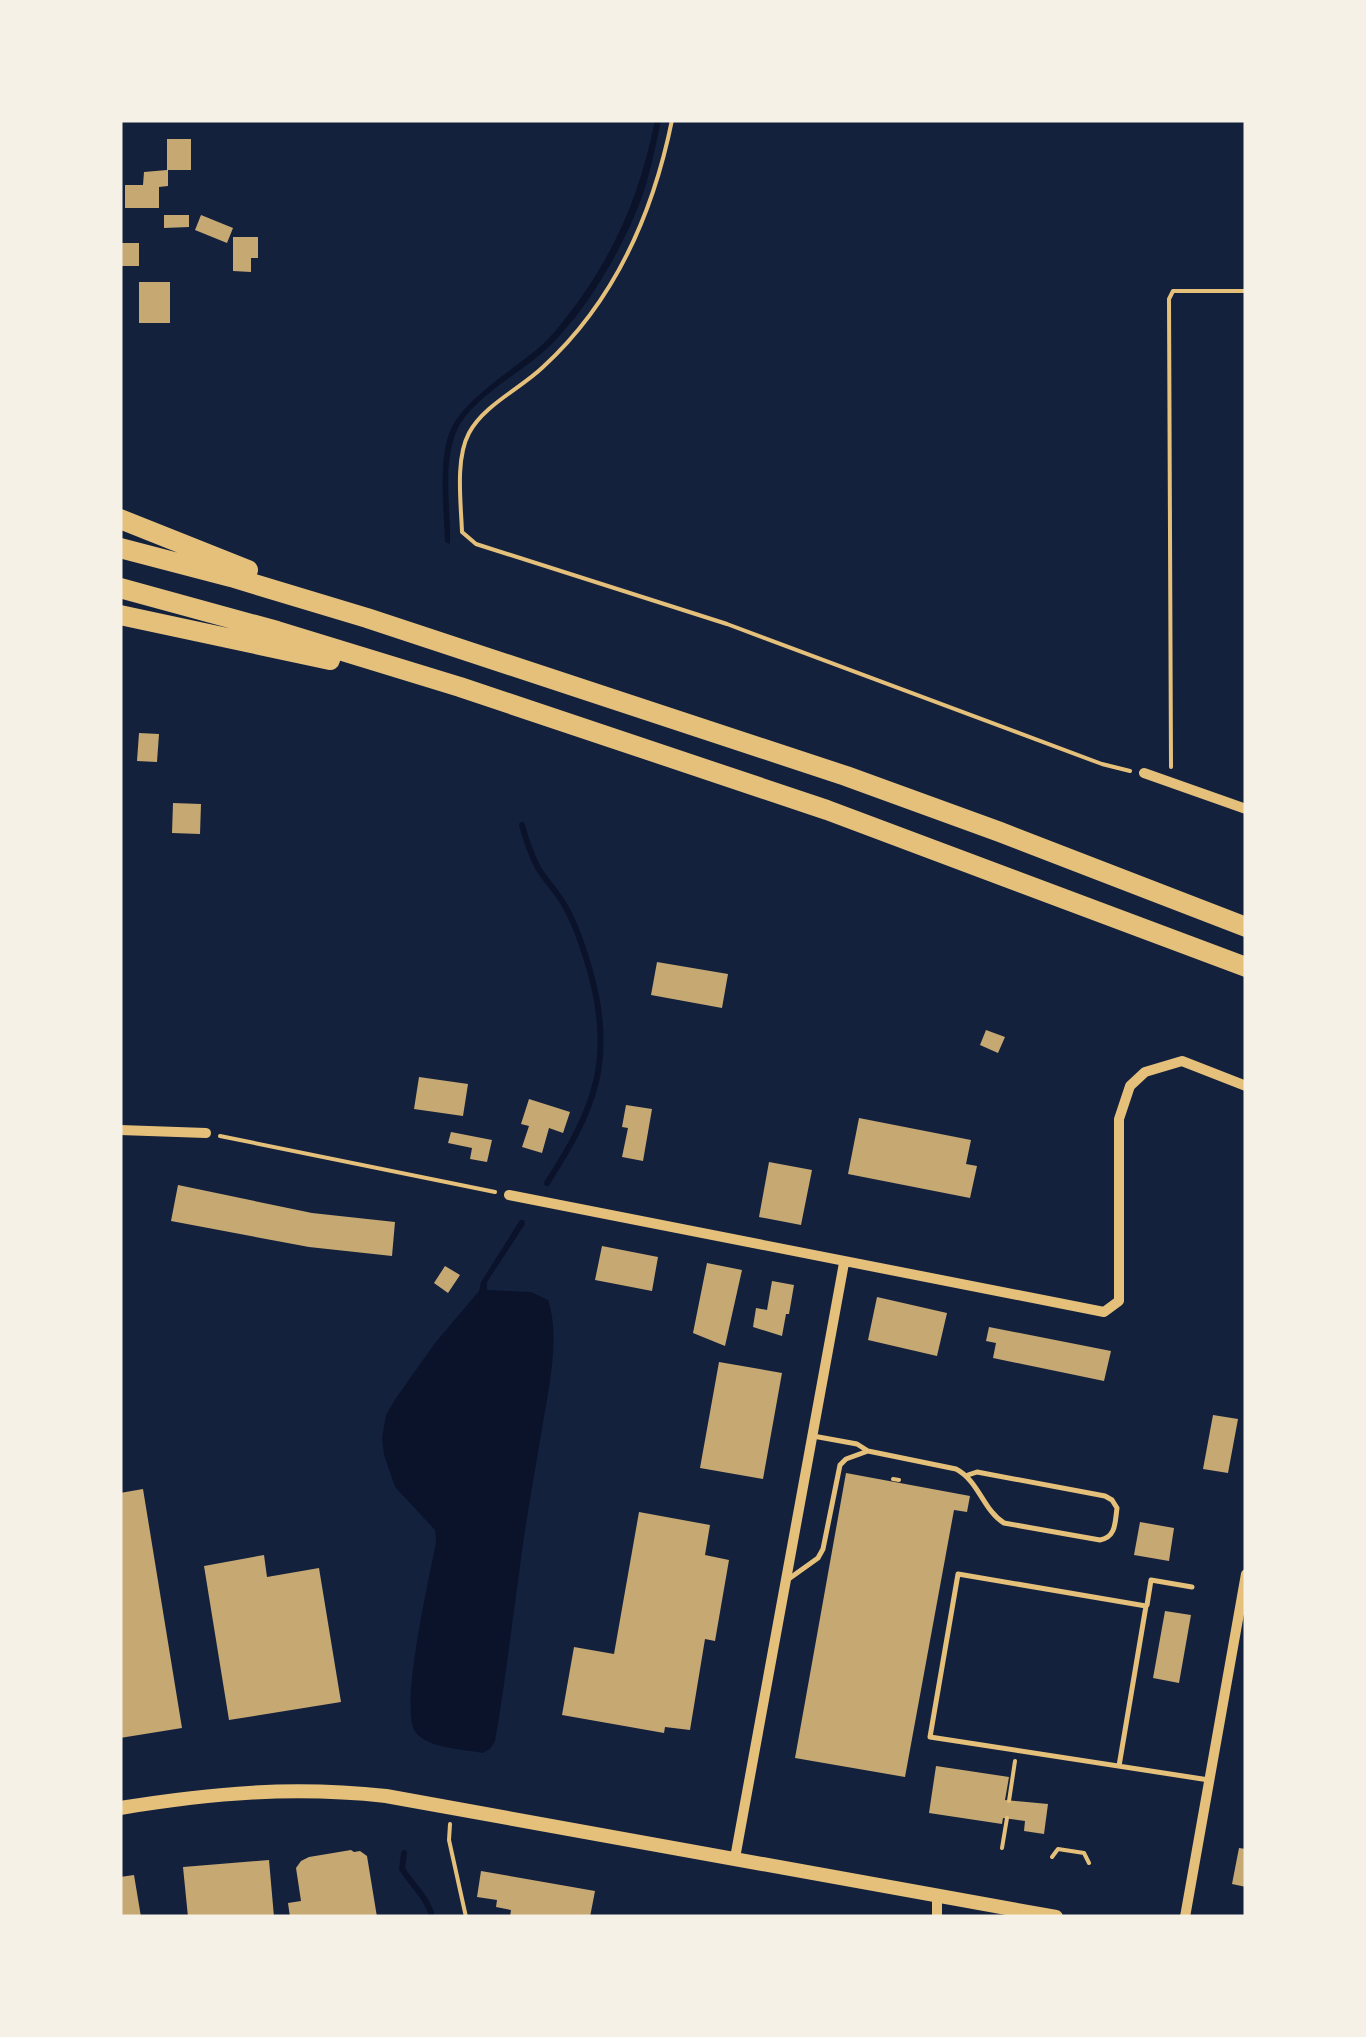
<svg xmlns="http://www.w3.org/2000/svg" width="1366" height="2037" font-family="'Roboto Condensed',sans-serif">
  <style>
    .water { fill: #0b132b }
    .lines { fill: none; stroke-linecap: round; stroke-linejoin: round }
    .stream { stroke: #0b132b; stroke-width: 6 }
    .building { fill: #c6a872 }
    .path { stroke: #e5c07b; stroke-width: 4 }
    .service { stroke: #e5c07b; stroke-width: 5 }
    .minor { stroke: #e5c07b; stroke-width: 10 }
    .tertiary { stroke: #e5c07b; stroke-width: 14 }
    .motorway { stroke: #e5c07b; stroke-width: 20 }
  </style>
  <rect width="100%" height="100%" fill="#14213d"/>
  <!-- water -->
  <path class="water" d="M655,120H661C656,145 651,170 643,194C624,247 584,317 541,354C516,375 471,400 457,430C442,465 451,507 450,544L445,542C444,509 437,457 452,427C466,398 517,367 543,344C556,332 566,317 577,303C619,245 641,189 655,120Z
    M520,1220H524L525,1224L487,1282V1290L531,1292L548,1300C561,1336 548,1392 542,1429C534,1477 525,1525 519,1574C511,1630 505,1685 495,1741L490,1749L483,1753C463,1749 430,1749 416,1733C398,1713 430,1574 436,1542L435,1530L395,1487L384,1455L382,1438L386,1415L396,1398L435,1343L479,1291L481,1282Z"/>
  <g class="lines">
    <!-- stream -->
    <path class="stream" d="M522,825C526,840 531,854 538,868C546,881 558,893 565,906C576,925 584,950 590,971C615,1059 595,1109 547,1183
      M404,1853L402,1869C412,1885 428,1898 432,1917"/>
  </g>
  <!-- building -->
  <path class="building" d="M167,139H191V170H168V186L159,187V208H125V185H143L144,172L167,170Z
    M164,215H189V227L164,228Z
    M201,215L233,228L227,243L195,230Z
    M233,237H258V258H251V272L233,271Z
    M120,243H139V266H120Z
    M139,282H170V323H139Z
    M139,733L159,734L157,762L137,761Z
    M173,803L201,804L200,834L172,833Z
    M657,962L728,974L722,1008L651,995Z
    M986,1030L1005,1037L998,1053L980,1045Z
    M419,1077L468,1084L463,1116L414,1109Z
    M529,1099L570,1112L563,1133L549,1128L542,1153L522,1147L529,1126L521,1124Z
    M626,1105L652,1109L643,1161L622,1157L628,1128L622,1127Z
    M859,1118L971,1140L966,1164L977,1166L970,1198L848,1174Z
    M451,1132L492,1140L487,1162L470,1159L472,1148L448,1143Z
    M769,1162L812,1170L801,1225L759,1217Z
    M178,1185L312,1213L395,1222L392,1256L309,1247L171,1221Z
    M602,1246L658,1257L652,1291L595,1280Z
    M707,1263L742,1270L725,1346L693,1333Z
    M445,1266L460,1275L448,1293L434,1283Z
    M772,1281L794,1285L789,1314H786L782,1336L753,1327L756,1308L767,1310Z
    M877,1297L947,1313L937,1356L868,1340Z
    M989,1327L1111,1351L1104,1381L993,1358L996,1343L986,1341Z
    M719,1362L782,1373L763,1479L700,1468Z
    M1213,1415L1238,1419L1228,1473L1203,1469Z
    M846,1473L970,1496L967,1512L954,1510L905,1777L795,1758Z
    M143,1489L182,1728L120,1738V1493Z
    M639,1512L710,1525L705,1555L729,1560L715,1641L705,1639L690,1730L665,1727L664,1733L562,1715L574,1647L614,1654Z
    M1140,1522L1174,1528L1169,1561L1134,1555Z
    M264,1555L267,1577L319,1568L341,1702L229,1720L204,1566Z
    M1165,1611L1191,1615L1179,1683L1153,1678Z
    M936,1766L1009,1777L1005,1800L1048,1804L1044,1834L1024,1831L1025,1821L1003,1818L1002,1824L929,1813Z
    M1239,1848L1246,1849V1887L1232,1884Z
    M351,1850L354,1852L360,1851L367,1856L377,1917H290L288,1903L301,1901L296,1868L301,1861L309,1857Z
    M269,1860L274,1917H188L183,1867Z
    M481,1871L595,1891L590,1917H510L511,1910L496,1907L497,1900L477,1897Z
    M134,1875L141,1917H120V1877Z"/>
  <g class="lines">
    <!-- path -->
    <path class="path" d="M672,120C653,214 615,301 543,367C520,389 484,405 469,433C455,459 461,503 462,532L476,544L727,624L1102,764L1130,771
      M1171,767L1169,299L1173,291H1246
      M220,1136L495,1192
      M893,1479L899,1480
      M1009,1801L1015,1761
      M450,1824L449,1840L466,1917
      M1002,1848L1007,1818
      M1052,1857L1058,1849L1084,1853L1089,1863"/>
    <!-- service -->
    <path class="service" d="M813,1436L857,1444L868,1451L956,1469C979,1481 983,1510 1004,1523L1100,1540C1116,1537 1115,1523 1117,1508L1112,1500L1105,1496L977,1472L968,1475
      M790,1578L818,1558L823,1549L840,1465L846,1459L868,1451
      M1147,1605L1151,1580L1192,1587
      M1119,1766L1146,1606L958,1574L930,1737L1209,1780"/>
    <!-- minor -->
    <path class="minor" d="M1144,773L1246,809
      M120,1130L206,1133
      M509,1195L1104,1312L1119,1301V1119L1130,1086L1145,1072L1182,1061L1246,1086
      M735,1858L844,1263
      M937,1895V1917
      M1185,1917L1246,1574"/>
    <!-- tertiary -->
    <path class="tertiary" d="M120,1808C213,1793 292,1786 386,1796L1056,1917"/>
    <!-- motorway -->
    <path class="motorway" d="M120,519L248,570
      M120,548L231,577L367,618L846,776L1000,832L1246,927
      M120,588L277,631L460,687L827,810L1246,967
      M120,615L330,660"/>
  </g>
  <!-- border -->
  <rect width="1366" height="2037" fill="none" stroke="#f6f1e7" stroke-width="245"/>
</svg>
